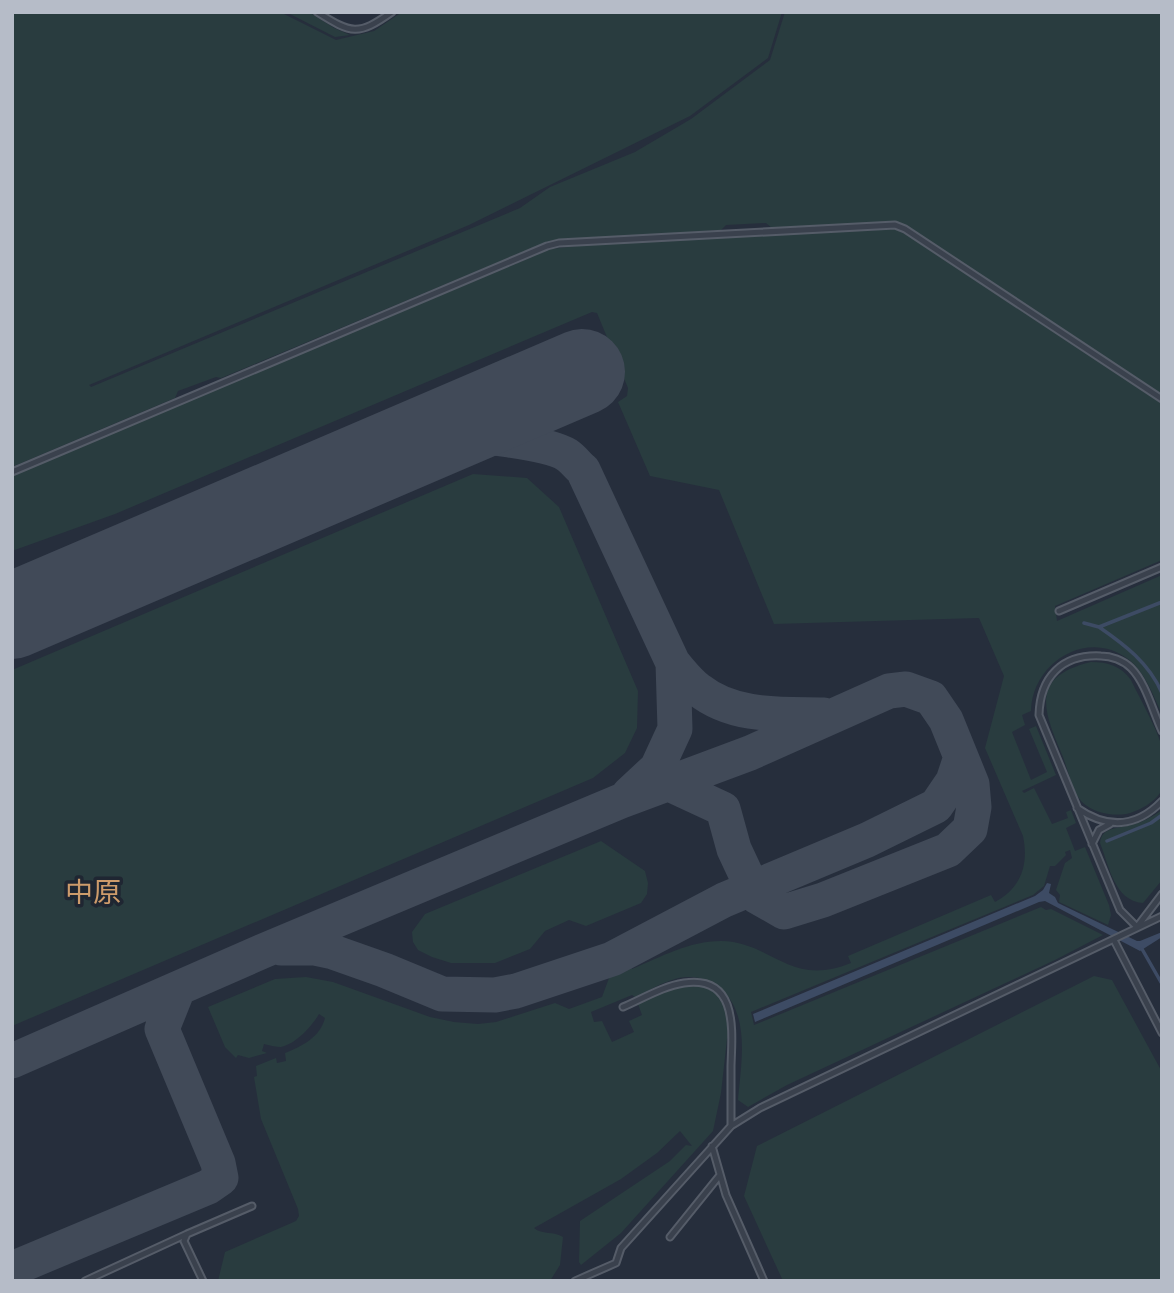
<svg xmlns="http://www.w3.org/2000/svg" width="1174" height="1293" font-family="Overpass,'Noto Sans JP',sans-serif">
  <style>
    .green { fill: #293c3f }
    .water { fill: #3d4b64 }
    .lines { fill: none; stroke-linecap: round; stroke-linejoin: round }
    .stream { stroke: #3d4b64; stroke-width: 3.5 }
    .taxiway { stroke: #414a58; stroke-width: 35 }
    .runway { stroke: #414a58; stroke-width: 86 }
    .service-casing { stroke: #555c68; stroke-width: 9 }
    .service { stroke: #3a414d; stroke-width: 5 }
    .labels { text-anchor: middle; dominant-baseline: central; stroke-width: 7; stroke-linejoin: round; paint-order: stroke }
    .quarter-label { font-size: 28px; fill: #cd9b6b; stroke: #1f2632 }
  </style>
  <rect width="100%" height="100%" fill="#262e3c"/>
  <!-- green -->
  <path class="green" d="M12,12H280L336,40L374,31L402,12H782L768,58L690,116L469,225L89,385L91,387L520,208L550,187L635,152L691,119L770,60L785,12H1162V396L904,225L896,222L772,228L766,223L726,225L721,230L549,241L221,378L216,377L178,391L175,398L12,467Z
    M286,12H309L334,28L350,35L335,37Z
    M895,229L909,236L1162,404V560L1055,606L1057,621L1162,575V714C1153,695 1145,672 1128,659C1087,628 1032,663 1031,711L1022,715L1025,725L1012,732L1031,780L1047,772L1029,729L1036,726L1056,775L1022,791L1024,793L1034,788L1052,824L1068,818L1066,812L1071,810L1076,823L1066,828L1075,851L1085,847L1109,905L1111,915L1108,925L1059,902L1060,895L1056,890L1065,863L1072,858L1070,850L1065,852L1066,855L1055,866H1050L1044,886L1033,895L751,1012L754,1025L1041,907L1046,910L1051,909L1103,935L1055,960L787,1085L748,1107L738,1100C741,1063 752,1010 716,985C704,977 688,975 675,979C661,983 648,991 635,997L632,995L591,1012L594,1022L602,1021L612,1042L634,1032L629,1021L642,1015L638,1004C653,997 668,988 684,985C704,981 725,996 729,1016C731,1023 730,1031 730,1038L727,1039L721,1093L713,1131L621,1233L581,1265L579,1262L580,1221L670,1161L686,1145L692,1146L680,1131L657,1153L621,1179L534,1228C542,1235 554,1231 563,1237L560,1265L550,1281H218L225,1252L296,1221L299,1216L298,1209L261,1119L254,1077L257,1076L256,1066L276,1058L277,1063L286,1061L285,1053C303,1046 320,1037 325,1018L319,1014C312,1026 296,1044 281,1047C276,1047 269,1045 264,1044L262,1051L267,1053L249,1058L238,1055L236,1058L225,1047L208,1007L275,979L306,977L333,982L430,1017L454,1022L478,1024L496,1022L555,1003L569,1009L602,997L612,970L630,963L632,969C661,957 689,941 721,941C773,942 789,988 851,963L848,956L991,895L995,902C1021,888 1029,865 1023,836L985,748L1004,676L979,618L774,624L719,490L650,476L618,402L627,396L628,388L597,313L592,312L115,514L12,551V475L551,249L585,245Z
    M473,474L527,478L559,507L638,691L637,728L625,753L593,778L12,1026V670Z
    M1091,662C1108,662 1121,666 1131,680C1139,697 1159,732 1162,748C1164,759 1164,782 1161,791C1156,802 1137,812 1126,814C1110,816 1093,813 1081,801C1072,790 1068,770 1063,757C1044,712 1028,677 1091,662Z
    M1162,810V880L1143,903C1114,901 1109,865 1100,843C1102,826 1118,829 1131,825C1143,822 1152,817 1162,810Z
    M601,841L645,871L648,883L647,894L641,903L586,926L569,920L545,931L530,949L495,963H451L432,957L418,950L413,942L412,932L425,914Z
    M1094,976L1112,980L1162,1072V1281H783L744,1196L757,1146Z"/>
  <!-- water -->
  <path class="water" d="M1047,883L1051,884L1049,893L1055,897L1058,903L1137,941H1140L1162,932V937L1140,951L1045,901L1039,902L755,1022L753,1014L1035,896L1043,890Z"/>
  <g class="lines">
    <!-- stream -->
    <path class="stream" d="M1084,623L1099,627L1162,602
      M1099,627C1125,645 1149,663 1162,693
      M1107,841L1151,823L1162,815
      M1142,949L1162,984"/>
    <!-- taxiway -->
    <path class="taxiway" d="M439,433C465,434 547,442 567,455C573,459 578,466 583,470L673,663L675,729L657,768L629,794
      M673,663C681,672 689,683 699,690C734,718 783,714 824,715
      M281,948H314L333,952L384,970L442,994L495,995L516,991L612,959L724,900L867,840L936,806L953,781L961,757
      M12,1061L263,951L621,801L750,753L889,691L906,689L931,698L946,720L972,784L974,807L970,829L948,850L823,900L784,912L756,896L734,849L723,809L667,783
      M12,1269L208,1187L221,1178L218,1163L162,1029L178,989"/>
    <!-- runway -->
    <path class="runway" d="M12,616L582,372"/>
    <defs>
      <path id="service" d="M317,12C352,34 358,36 392,12
        M12,472L547,246L559,243L895,225L905,229L1162,399
        M1059,611L1162,567
        M1162,731C1153,712 1146,683 1131,668C1123,660 1111,656 1101,656C1062,654 1040,677 1039,715L1120,910L1137,927L1162,894
        M1077,808C1107,829 1136,828 1162,801
        M1092,844L1099,830L1110,824
        M1114,940L1162,1033
        M623,1007C642,999 663,986 684,983C739,975 732,1032 731,1066C731,1086 731,1106 731,1126
        M712,1146L726,1195L764,1281
        M670,1237L720,1175
        M85,1281L187,1234
        M203,1281L184,1241L187,1234L252,1206
        M575,1281L616,1263L621,1248L731,1126L760,1108L1162,916"/>
    </defs>
    <!-- service casing -->
    <use href="#service" class="service-casing"/>
    <!-- service -->
    <use href="#service" class="service"/>
  </g>
  <g class="labels">
    <!-- quarter labels -->
    <g class="quarter-label">
      <text x="93" y="895">中原</text>
    </g>
  </g>
  <!-- border -->
  <rect width="1174" height="1293" fill="none" stroke="#b6bcc8" stroke-width="28"/>
</svg>
